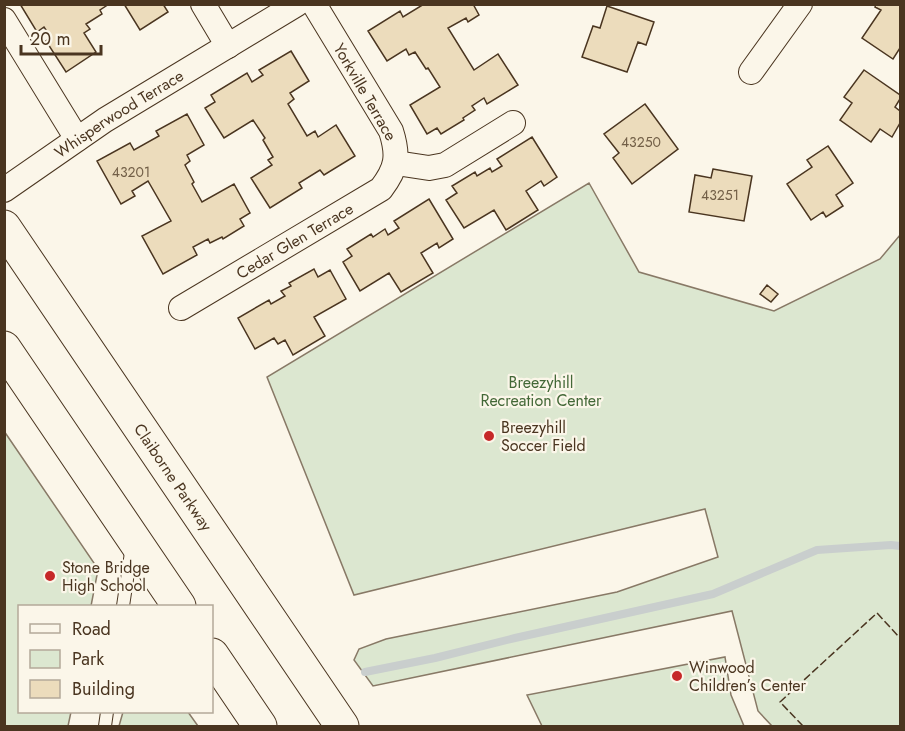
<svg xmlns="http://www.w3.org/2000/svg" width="905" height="731" font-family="Jost,sans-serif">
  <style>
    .green { fill: #dce7d0; stroke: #887966; stroke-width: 1.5 }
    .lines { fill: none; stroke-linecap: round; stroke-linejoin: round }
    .stream { stroke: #c9cecd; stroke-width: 8 }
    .building { fill: #ecdcbc; stroke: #4a3520; stroke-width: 1.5 }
    .service-casing { stroke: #4a3520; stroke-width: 14 }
    .minor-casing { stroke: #4a3520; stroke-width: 26 }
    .secondary-casing { stroke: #4a3520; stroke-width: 35 }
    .service { stroke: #fbf6e9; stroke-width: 12 }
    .minor { stroke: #fbf6e9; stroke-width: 24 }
    .secondary { stroke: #fbf6e9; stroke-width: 33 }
    .fence { stroke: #4a3520; stroke-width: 1.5; stroke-dasharray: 8 3; stroke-linecap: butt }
    .poi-dot { fill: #c62828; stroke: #fbf6e9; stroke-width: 2 }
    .labels { text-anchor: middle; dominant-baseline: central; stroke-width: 4.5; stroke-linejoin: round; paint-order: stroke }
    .number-label { font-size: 14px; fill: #725f47 }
    .street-label { font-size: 16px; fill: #4a3520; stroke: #fbf6e9 }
    .park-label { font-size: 16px; fill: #436837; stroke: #fbf6e9 }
    .poi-label { font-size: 16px; fill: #4a3520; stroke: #fbf6e9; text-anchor: start }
  </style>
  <rect width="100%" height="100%" fill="#fbf6e9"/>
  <!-- green -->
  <path class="green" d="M589,183L639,272L774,311L880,259L900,235V726H772L758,711L732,611L373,686L354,660L359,649L386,639L617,592L718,557L705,509L354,595L267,377Z
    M4,431L94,563L97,575L91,606H20V712H71L68,726H5Z
    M725,657L731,695L744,726H542L527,695Z
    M123,712H188L198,726H119Z"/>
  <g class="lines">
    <!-- stream -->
    <path class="stream" d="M365,672L435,658L515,638L713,594L817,550L891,545L900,546"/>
  </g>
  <!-- building -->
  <path class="building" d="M20,4H109L100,10L102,14L86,24L90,29L84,33L96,52L66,72L46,41L51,37L44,27L37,32Z
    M124,4H163L168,12L140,30Z
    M424,4H473L479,15L468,22L466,18L448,28L474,70L498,54L518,85L487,104L484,98L472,106L475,110L463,118L464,120L441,134L437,128L427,134L410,105L440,87L428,68L426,69L415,52L409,55L406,49L387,61L368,31L400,11L403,17Z
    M876,4H900V48L893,59L862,38L881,10L875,7Z
    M607,6L654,22L646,45L638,42L627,72L582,57L593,26L600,28Z
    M291,51L309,81L290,93L294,99L288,104L307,136L315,131L318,137L336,125L355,156L324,175L320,170L299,183L302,188L270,208L251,178L272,165L268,160L273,157L263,140L265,138L253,120L224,138L205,108L215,102L211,95L247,73L252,82L263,75L259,70Z
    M864,70L900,95V99L895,107L900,111V123L892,137L880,129L871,142L840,120L852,103L844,97Z
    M645,104L678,149L632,184L613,158L619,153L604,134Z
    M187,114L204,145L187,155L190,161L185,165L194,182L192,184L202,202L234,184L250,213L240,219L244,226L223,239L222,237L210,243L208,239L193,247L197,255L163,274L142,236L171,221L148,181L132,191L135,196L121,204L97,161L130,143L134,150L159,136L156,131Z
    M532,137L557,177L544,186L541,181L526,191L538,210L506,230L494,210L464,228L446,200L457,193L452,186L475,172L477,176L490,168L492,172L502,166L497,159Z
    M828,146L853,183L836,195L843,206L826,217L823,212L811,220L787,184L812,167L807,160Z
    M713,169L752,176L744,221L689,212L695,175L711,178Z
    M429,199L453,239L439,248L437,243L421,253L433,273L401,292L389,273L360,291L343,262L352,256L347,249L371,234L373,237L385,229L388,235L399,228L394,221Z
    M314,269L318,277L330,270L346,299L314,317L325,336L293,355L285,340L278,344L274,338L255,349L238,318L269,300L271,304L285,296L281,291L291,286L289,283Z
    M767,285L778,294L771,302L760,294Z"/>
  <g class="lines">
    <defs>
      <path id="service" d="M123,606L132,546
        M105,726L107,712"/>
      <g id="minor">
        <path d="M203,4L228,46"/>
        <path d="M4,20L77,139"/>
        <path d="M751,72L800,4"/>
        <path d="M396,163L429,168L445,165L513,123"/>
        <path id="s1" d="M4,190L105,120L297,4"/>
        <path id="s2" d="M181,308L381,189C397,168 399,156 391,131L314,4"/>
      </g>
      <g id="secondary">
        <path id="s3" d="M4,227L342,726"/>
        <path d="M4,348L179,606"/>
        <path d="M212,655L260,726"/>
      </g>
    </defs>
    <!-- service casing -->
    <use href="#service" class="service-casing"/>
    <!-- minor casing -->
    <use href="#minor" class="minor-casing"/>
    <!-- secondary casing -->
    <use href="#secondary" class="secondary-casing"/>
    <!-- service -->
    <use href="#service" class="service"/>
    <!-- minor -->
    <use href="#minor" class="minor"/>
    <!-- secondary -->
    <use href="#secondary" class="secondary"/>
    <!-- fence -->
    <path class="fence" d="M803,726L780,702L877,613L900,638"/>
  </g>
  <!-- markers -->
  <g class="poi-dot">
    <circle cx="489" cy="436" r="6"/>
    <circle cx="50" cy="576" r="6"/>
    <circle cx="677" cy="676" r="6"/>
  </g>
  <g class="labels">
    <!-- number labels -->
    <g class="number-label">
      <text x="641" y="142">43250</text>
      <text x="131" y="172">43201</text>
      <text x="720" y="195">43251</text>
    </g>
    <!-- street labels -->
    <g class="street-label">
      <text transform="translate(365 92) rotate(60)">Yorkville Terrace</text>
      <text stroke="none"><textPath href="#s1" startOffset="138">Whisperwood Terrace</textPath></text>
      <text stroke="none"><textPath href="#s2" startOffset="132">Cedar Glen Terrace</textPath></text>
      <text stroke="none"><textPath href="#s3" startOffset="302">Claiborne Parkway</textPath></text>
    </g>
    <!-- park labels -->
    <g class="park-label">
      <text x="541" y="382">Breezyhill<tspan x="541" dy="18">Recreation Center</tspan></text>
    </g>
    <!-- poi labels -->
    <g class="poi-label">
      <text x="501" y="427">Breezyhill<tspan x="501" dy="18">Soccer Field</tspan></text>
      <text x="62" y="567">Stone Bridge<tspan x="62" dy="18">High School</tspan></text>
      <text x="689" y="667">Winwood<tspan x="689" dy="18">Children’s Center</tspan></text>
    </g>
  </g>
  <!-- border -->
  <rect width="905" height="731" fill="none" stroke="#4a3520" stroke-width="12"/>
  <!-- legend -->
  <rect x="18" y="605" width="195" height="108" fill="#fbf6e9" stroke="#b4a999" stroke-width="1.5"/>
  <rect x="30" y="624" width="30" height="9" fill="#fbf6e9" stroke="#b4a999" stroke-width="1.5"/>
  <text x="72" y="635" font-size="18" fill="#4a3520">Road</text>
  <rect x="30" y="650" width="30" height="18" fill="#dce7d0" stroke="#b4a999" stroke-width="1.5"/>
  <text x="72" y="665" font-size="18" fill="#4a3520">Park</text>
  <rect x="30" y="680" width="30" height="18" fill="#ecdcbc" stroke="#b4a999" stroke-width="1.5"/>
  <text x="72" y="695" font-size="18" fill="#4a3520">Building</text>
  <!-- scale -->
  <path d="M21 45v9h80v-9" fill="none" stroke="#4a3520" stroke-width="3"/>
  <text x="30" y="45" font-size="18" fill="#4a3520" stroke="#fbf6e9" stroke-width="4.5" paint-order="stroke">20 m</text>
</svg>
